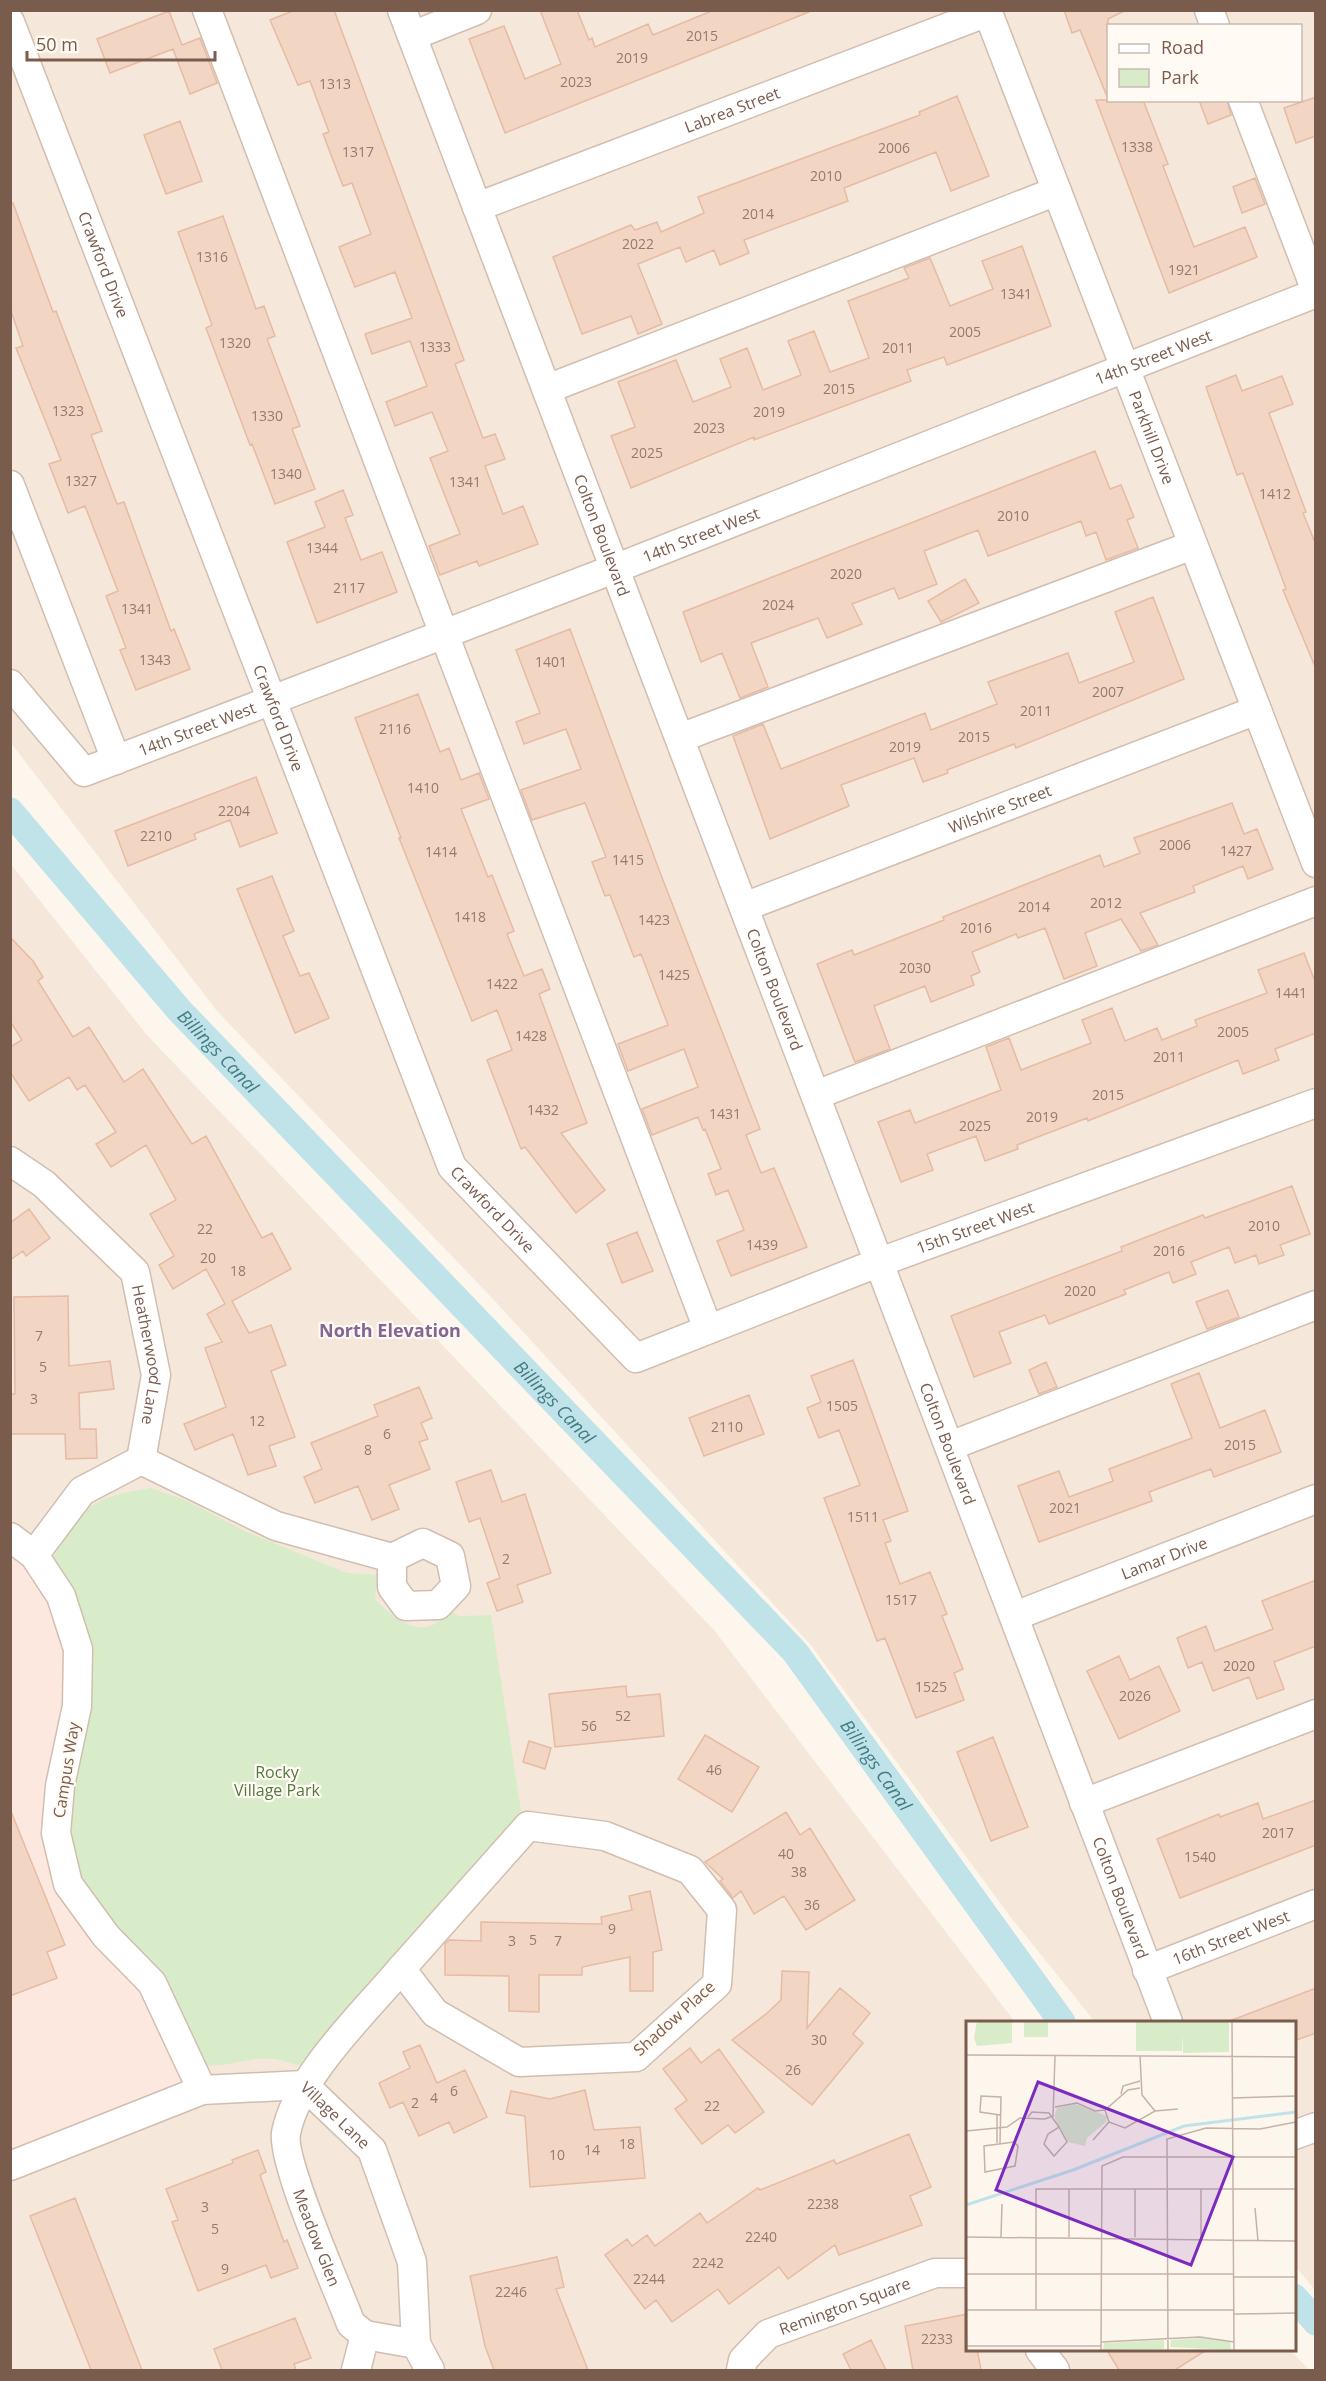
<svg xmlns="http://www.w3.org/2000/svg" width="1326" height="2381" font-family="'Open Sans',sans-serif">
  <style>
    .residential { fill: #f5e8da; fill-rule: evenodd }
    .commercial { fill: #fde8e0 }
    .green { fill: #d8ecc9 }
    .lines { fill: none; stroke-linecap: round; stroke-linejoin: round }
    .canal { stroke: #bfe3e8; stroke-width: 27 }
    .building { fill: #f3d5c3; stroke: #e6bba3; stroke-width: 1.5 }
    .minor-casing { stroke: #d1beb0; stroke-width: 31 }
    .minor { stroke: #fff; stroke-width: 28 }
    .labels { text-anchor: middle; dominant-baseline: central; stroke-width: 4.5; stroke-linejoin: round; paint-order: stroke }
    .number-label { font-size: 14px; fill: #987a6a }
    .street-label { font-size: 16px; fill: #7a5c4d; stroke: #fffaf3 }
    .park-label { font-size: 16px; fill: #537a41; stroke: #fffaf3 }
    .water-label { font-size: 18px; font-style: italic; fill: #437c86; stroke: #fffaf3 }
    .neighbourhood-label { font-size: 18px; font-weight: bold; fill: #846695; stroke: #fffaf3 }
    .inset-river { fill: none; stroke: #bfe3e8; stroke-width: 3 }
    .inset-road { fill: none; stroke: #c5b3a7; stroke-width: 1.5 }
    .view { fill: #7b2cbf; fill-opacity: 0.15; stroke: #7b2cbf; stroke-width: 3 }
    .inset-edge { fill: none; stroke: #7a5c4d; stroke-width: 3 }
  </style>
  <rect width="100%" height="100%" fill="#fdf6ec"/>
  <!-- residential -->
  <path class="residential" d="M11,11H1315V2290L1295,2266L1294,2022H1095L1009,1915L810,1644L492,1298L217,1011L11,743ZM1108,26H1300V100H1108Z
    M10,863L147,1035L714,1630L1015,2022H968V2350H1290L1309,2370H11Z"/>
  <!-- commercial -->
  <path class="commercial" d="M10,1537L61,1596L134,1965L202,2090L10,2165Z"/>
  <!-- green -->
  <path class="green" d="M151,1488L187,1501L247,1532L347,1573L378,1575L375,1599C398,1623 425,1643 450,1610L458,1616L491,1615L521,1811L368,1983L310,2064C296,2068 287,2060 273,2059C250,2056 229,2068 206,2065L85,1891C65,1837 67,1802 80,1746C84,1729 91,1710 92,1692C94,1642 73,1606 54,1561C55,1551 60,1544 65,1536C86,1499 113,1494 151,1488Z"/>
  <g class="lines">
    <!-- canal -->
    <g class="canal">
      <path id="s1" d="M10,811L179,1010L795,1652L1062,2022"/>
      <path d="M1294,2297L1316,2322"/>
    </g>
  </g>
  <!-- building -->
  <path class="building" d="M295,10H334L464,360L455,364L483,438L495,434L505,459L485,466L503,514L523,506L538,544L479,566L477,561L440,575L429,546L460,534L430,458L448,451L432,412L395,426L386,402L427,386L410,341L372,354L365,334L412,318L395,272L355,287L339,247L371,234L352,183L343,186L323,134L329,132L310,81L298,85L270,20Z
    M540,10H577L589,40L592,38L595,47L648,24L653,35L714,10L809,12L505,133L469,39L504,26L525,79L561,64Z
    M1064,10H1126L1108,19V99L1080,30L1072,33Z
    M169,11L182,45L200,38L217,83L190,94L173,49L110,73L97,39Z
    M957,96L989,176L951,191L936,152L844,188L848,201L744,240L749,253L720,265L714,250L686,262L680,247L638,264L662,324L638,334L631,316L582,334L553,257L631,225L635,230L657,222L661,232L704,213L698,197L920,115L919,112Z
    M1316,97V136L1296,143L1284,108Z
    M1096,100H1143L1168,164L1163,166L1194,247L1245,227L1257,257L1169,293Z
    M1199,100H1227L1231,115L1208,124Z
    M180,121L202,181L166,194L144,135Z
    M1255,178L1265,204L1242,213L1233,187Z
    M13,203L53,312L56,311L102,431L91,435L117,504L124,502L171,631L174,629L190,669L136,690L120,650L126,648L106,596L118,591L85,506L68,513L49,464L61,460L16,348L23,346L10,308V204Z
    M223,216L256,309L264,306L275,336L267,339L300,426L292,429L315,489L275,504L252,444L250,445L206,328L212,325L178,232Z
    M1022,246L1051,326L947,365L944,357L907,370L911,381L754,440V437L631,488L611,436L635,427L618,382L676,360L693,402L731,387L720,359L747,348L763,390L801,375L788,341L814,331L830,372L869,358L848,301L909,278L904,268L930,258L950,306L993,289L982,261Z
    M1236,375L1242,391L1282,376L1293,404L1269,413L1306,512L1303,513L1316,545V669L1283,590L1286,589L1243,473L1237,475L1206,387Z
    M1095,451L1110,489L1121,485L1134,517L1127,520L1138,548L1106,560L1096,532L1086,536L1081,521L988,556L978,530L924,551L937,584L899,599L894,588L852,604L862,624L827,638L818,618L751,643L768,687L740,698L722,653L701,662L683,612Z
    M343,490L353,515L345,518L361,560L382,552L397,592L317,623L287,542L325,527L315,502Z
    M965,579L979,603L941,622L928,601Z
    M1153,597L1184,679L1016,748L1014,744L947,770L948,773L923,782L914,758L841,785L849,806L770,839L733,736L763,724L781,769L925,713L931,730L997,704L988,682L1068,653L1079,683L1134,662L1115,612Z
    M570,629L661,875L760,1129L746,1135L761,1173L774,1168L807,1247L731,1276L717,1241L744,1230L728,1190L716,1195L708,1174L721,1169L705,1129L703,1130L698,1117L652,1135L642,1109L698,1087L684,1049L628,1071L618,1044L668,1025L641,954L634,957L610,895L605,896L592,862L606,857L585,803L532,820L521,790L581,769L566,729L524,744L516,722L540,713L516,650Z
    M418,694L440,752L449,748L461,780L479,773L489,799L461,809L488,877L492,875L514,931L507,934L524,976L542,969L550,989L539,994L587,1123L561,1133L605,1190L576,1213L525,1147L521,1149L487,1060L512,1050L497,1010L472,1021L399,838H401L355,718Z
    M256,777L277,833L240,847L230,820L194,834L196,839L128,866L115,831Z
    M1232,803L1244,834L1257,829L1273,869L1248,879L1243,866L1193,886L1195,892L1140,913L1158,945L1141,951L1121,919L1085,933L1097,966L1064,979L1045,928L1018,938L1016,934L972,952L980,972L971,976L974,985L931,1002L925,986L874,1006L890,1049L855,1062L817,964L852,950L854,955L944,920L943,917L1100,855L1104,867L1140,853L1134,838Z
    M272,876L294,931L283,936L300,976L309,973L329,1018L295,1033L237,889Z
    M10,937L33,961L43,977L38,981L73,1037L89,1027L124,1082L143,1069L192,1144L206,1136L262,1238L272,1233L291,1269L232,1301L249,1333L271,1325L286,1365L271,1371L295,1437L269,1446L276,1466L248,1475L233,1434L195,1450L184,1424L226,1407L205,1348L222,1342L207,1314L225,1304L206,1269L173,1289L159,1265L174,1256L150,1214L176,1200L146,1145L111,1167L96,1144L116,1132L85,1085L77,1090L69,1077L29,1101L10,1072V1047L22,1040L10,1021Z
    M1304,953L1316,984V1033L1275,1049L1279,1060L1243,1074L1238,1060L1088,1121L1087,1118L1017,1145L1018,1149L985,1161L976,1136L927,1154L933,1170L901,1182L878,1122L910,1110L915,1123L1001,1090L986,1047L1009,1038L1021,1070L1091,1043L1082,1020L1112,1008L1125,1041L1157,1028L1162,1040L1197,1026L1195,1020L1267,993L1258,970Z
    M1292,1186L1310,1234L1280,1245L1284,1255L1259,1264L1256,1255L1235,1263L1229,1247L1191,1262L1196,1274L1173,1283L1169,1272L1124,1290L1126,1294L1049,1324L1045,1315L999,1332L1011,1363L974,1377L951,1316L1122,1251L1121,1247L1203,1215L1205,1218Z
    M29,1209L50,1238L26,1256L23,1251L10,1260V1223Z
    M637,1232L653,1271L622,1283L607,1244Z
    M1228,1290L1239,1317L1207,1329L1196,1302Z
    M68,1296L69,1366L110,1361L114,1389L79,1393L80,1429H96L97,1458L66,1459L65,1434H10V1394H15L14,1297Z
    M853,1360L908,1511L883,1520L891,1541L885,1543L900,1584L930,1572L947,1614L942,1616L963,1669L954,1673L964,1700L916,1718L885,1638L877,1641L824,1498L860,1485L839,1430L819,1438L807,1408L821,1402L811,1376Z
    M1046,1362L1057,1387L1039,1394L1029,1370Z
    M1199,1373L1220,1428L1265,1410L1281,1452L1214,1477L1211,1469L1149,1492L1152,1501L1039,1542L1018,1486L1059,1471L1069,1497L1113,1481L1109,1469L1192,1438L1171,1384Z
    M419,1387L432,1418L421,1423L428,1439L419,1442L430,1469L389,1485L399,1509L372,1520L358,1486L315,1503L304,1477L322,1469L311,1443L378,1416L374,1405Z
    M749,1395L764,1434L704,1456L689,1418Z
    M491,1470L502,1502L525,1494L551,1573L517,1585L523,1602L497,1611L487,1583L500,1578L480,1518L469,1522L456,1482Z
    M1316,1580V1646L1274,1662L1284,1689L1257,1699L1249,1677L1213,1691L1202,1662L1188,1668L1177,1638L1206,1626L1215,1651L1273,1629L1262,1601Z
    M1119,1656L1130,1680L1159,1666L1180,1711L1119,1739L1087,1671Z
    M626,1686L627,1697L660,1694L664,1736L555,1747L549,1694Z
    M705,1735L759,1767L732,1812L678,1779Z
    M993,1737L1028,1827L991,1841L957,1752Z
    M529,1741L551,1748L545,1769L523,1762Z
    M1316,1800V1845L1180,1898L1157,1839L1219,1814L1220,1817L1258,1803L1263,1819Z
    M10,1809L65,1945L47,1952L57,1978L10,1996Z
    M786,1812L800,1835L810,1828L855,1900L806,1930L784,1896L754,1914L741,1891L733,1898L720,1881L723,1879L705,1862Z
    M650,1891L662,1950L653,1952V1991H630V1957L582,1967V1975H539V2012L509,2011V1976L445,1975V1944L449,1940L481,1941V1922L602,1924L601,1917L632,1910L629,1896Z
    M782,1971L809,1972L807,2028L840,1988L870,2013L853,2034L863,2043L812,2105L732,2040L766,2014L781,2000Z
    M1316,1988V2033L1294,2041V2022H1227Z
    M420,2045L437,2083L465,2070L487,2117L454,2133L449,2122L419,2136L403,2102L390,2108L379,2083L410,2068L403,2052Z
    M690,2048L701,2063L719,2049L764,2112L735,2133L728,2125L702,2144L675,2109L687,2100L663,2069Z
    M585,2090L594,2130L640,2127L645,2178L530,2187L525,2116L506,2113L511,2091L550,2099Z
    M909,2134L931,2187L910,2196L922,2225L839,2255L835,2245L788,2279L779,2267L729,2304L718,2289L672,2322L656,2300L645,2309L605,2255L627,2239L632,2246L647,2235L655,2246L700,2213L707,2223L758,2188L760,2190L834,2160L836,2164Z
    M258,2150L266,2172L260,2175L284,2242L287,2240L298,2268L271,2278L266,2265L198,2291L172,2222L178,2220L166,2189L233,2163L232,2160Z
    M75,2198L142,2370H91L30,2216Z
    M557,2257L564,2287L556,2289L588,2370H494L485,2346L470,2276Z
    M968,2314V2349H977L981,2370H913L905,2326Z
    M295,2318L311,2358L294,2364L296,2370H222L214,2349Z
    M871,2340L886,2370H851L843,2354Z
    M1106,2349H1208L1175,2370H1119Z"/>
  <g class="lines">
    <defs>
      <g id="minor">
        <path d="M207,10L708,1329"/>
        <path id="s2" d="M402,10L1168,2022"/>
        <path id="s3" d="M987,10L1316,863"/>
        <path d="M1209,10L1215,26"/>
        <path id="s4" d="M10,22L452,1167L636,1358L880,1262L1316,1103"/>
        <path d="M412,36L477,10"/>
        <path d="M1243,100L1316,291"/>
        <path id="s5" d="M477,207L988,12"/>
        <path d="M547,389L1057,191"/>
        <path d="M10,485L116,760"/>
        <path id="s6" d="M10,684L84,772L614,569L1316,293"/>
        <path d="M680,738L1193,545"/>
        <path id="s7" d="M744,907L1257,710"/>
        <path d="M816,1095L1316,901"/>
        <path id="s8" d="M10,1161L44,1184L135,1272L156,1375L141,1460"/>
        <path d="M950,1446L1316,1305"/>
        <path d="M10,1537L34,1555L61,1596L78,1649L77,1706L60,1786L56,1833L68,1884L106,1936L152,1983L202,2090"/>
        <path d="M34,1555L82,1491L141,1460L276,1526L392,1558L423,1543L450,1556L456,1586L438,1605L406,1606L392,1587V1558"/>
        <path id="s9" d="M1015,1616L1316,1499"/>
        <path d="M1084,1803L1316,1714"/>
        <path d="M528,1826L605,1836L690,1870L722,1910L717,1984L636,2057L519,2062L435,2013L401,1969Z"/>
        <path id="s10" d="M401,1969C364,2013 297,2076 286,2133C281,2162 338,2289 351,2324L365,2335L416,2344"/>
        <path id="s11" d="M1147,1970L1316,1904"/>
        <path d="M1294,2135L1316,2127"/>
        <path id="s12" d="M10,2166L202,2090L304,2085L372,2150L412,2262L416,2344L430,2370"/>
        <path d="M1040,2350L1055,2370"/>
        <path d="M356,2370L365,2335"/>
        <path id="s13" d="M741,2370L743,2360L768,2334L935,2273H968"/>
      </g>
    </defs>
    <!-- minor casing -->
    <use href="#minor" class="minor-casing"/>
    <!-- minor -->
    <use href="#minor" class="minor"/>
  </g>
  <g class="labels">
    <!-- number labels -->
    <g class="number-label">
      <text x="702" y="35">2015</text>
      <text x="632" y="57">2019</text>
      <text x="576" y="81">2023</text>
      <text x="335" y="83">1313</text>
      <text x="1137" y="146">1338</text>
      <text x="894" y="147">2006</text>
      <text x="358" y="151">1317</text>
      <text x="826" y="175">2010</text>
      <text x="758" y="213">2014</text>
      <text x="638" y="243">2022</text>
      <text x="212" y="256">1316</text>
      <text x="1184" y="269">1921</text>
      <text x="1016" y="293">1341</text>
      <text x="965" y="331">2005</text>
      <text x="235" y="342">1320</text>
      <text x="435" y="346">1333</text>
      <text x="898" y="347">2011</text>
      <text x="839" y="388">2015</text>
      <text x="68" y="410">1323</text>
      <text x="769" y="411">2019</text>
      <text x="267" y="415">1330</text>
      <text x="709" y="427">2023</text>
      <text x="647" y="452">2025</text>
      <text x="286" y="473">1340</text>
      <text x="81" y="480">1327</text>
      <text x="465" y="481">1341</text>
      <text x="1275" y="493">1412</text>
      <text x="1013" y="515">2010</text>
      <text x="322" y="547">1344</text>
      <text x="846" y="573">2020</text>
      <text x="349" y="587">2117</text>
      <text x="778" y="604">2024</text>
      <text x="137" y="608">1341</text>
      <text x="155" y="659">1343</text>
      <text x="551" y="661">1401</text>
      <text x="1108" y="691">2007</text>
      <text x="1036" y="710">2011</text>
      <text x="395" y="728">2116</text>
      <text x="974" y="736">2015</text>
      <text x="905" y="746">2019</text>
      <text x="423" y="787">1410</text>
      <text x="234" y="810">2204</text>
      <text x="156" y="835">2210</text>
      <text x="1175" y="844">2006</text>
      <text x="1236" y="850">1427</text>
      <text x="441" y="851">1414</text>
      <text x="628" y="859">1415</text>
      <text x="1106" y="902">2012</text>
      <text x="1034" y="906">2014</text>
      <text x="470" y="916">1418</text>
      <text x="654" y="919">1423</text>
      <text x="976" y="927">2016</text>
      <text x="915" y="967">2030</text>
      <text x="674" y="974">1425</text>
      <text x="502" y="983">1422</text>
      <text x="1291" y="992">1441</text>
      <text x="1233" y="1031">2005</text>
      <text x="531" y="1035">1428</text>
      <text x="1169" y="1056">2011</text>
      <text x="1108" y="1094">2015</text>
      <text x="543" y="1109">1432</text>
      <text x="725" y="1113">1431</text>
      <text x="1042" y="1116">2019</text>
      <text x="975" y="1125">2025</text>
      <text x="1264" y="1225">2010</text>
      <text x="205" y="1228">22</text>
      <text x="762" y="1244">1439</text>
      <text x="1169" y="1250">2016</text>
      <text x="208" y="1257">20</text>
      <text x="238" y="1270">18</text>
      <text x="1080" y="1290">2020</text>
      <text x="39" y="1335">7</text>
      <text x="43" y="1366">5</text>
      <text x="34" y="1398">3</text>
      <text x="842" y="1405">1505</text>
      <text x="257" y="1420">12</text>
      <text x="727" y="1426">2110</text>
      <text x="387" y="1433">6</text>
      <text x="1240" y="1444">2015</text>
      <text x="368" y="1449">8</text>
      <text x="1065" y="1507">2021</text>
      <text x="863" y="1516">1511</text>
      <text x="506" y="1558">2</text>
      <text x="901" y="1599">1517</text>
      <text x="1239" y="1665">2020</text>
      <text x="931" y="1686">1525</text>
      <text x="1135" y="1695">2026</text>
      <text x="623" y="1715">52</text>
      <text x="589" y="1725">56</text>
      <text x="714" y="1769">46</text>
      <text x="1278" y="1832">2017</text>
      <text x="786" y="1853">40</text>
      <text x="1200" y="1856">1540</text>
      <text x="799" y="1871">38</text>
      <text x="812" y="1904">36</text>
      <text x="612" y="1928">9</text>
      <text x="533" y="1939">5</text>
      <text x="512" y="1940">3</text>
      <text x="558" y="1940">7</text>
      <text x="819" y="2039">30</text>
      <text x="793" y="2069">26</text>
      <text x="454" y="2090">6</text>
      <text x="434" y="2097">4</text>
      <text x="415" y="2102">2</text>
      <text x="712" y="2105">22</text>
      <text x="627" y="2143">18</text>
      <text x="592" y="2149">14</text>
      <text x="557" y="2154">10</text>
      <text x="823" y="2203">2238</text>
      <text x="205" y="2206">3</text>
      <text x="215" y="2228">5</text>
      <text x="761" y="2236">2240</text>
      <text x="708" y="2262">2242</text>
      <text x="225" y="2268">9</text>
      <text x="649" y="2278">2244</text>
      <text x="511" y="2291">2246</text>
      <text x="937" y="2338">2233</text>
    </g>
    <!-- street labels -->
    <g class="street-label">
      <text stroke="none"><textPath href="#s5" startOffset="273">Labrea Street</textPath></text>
      <text stroke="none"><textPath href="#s4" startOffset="260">Crawford Drive</textPath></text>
      <text stroke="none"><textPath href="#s6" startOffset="1262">14th Street West</textPath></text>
      <text stroke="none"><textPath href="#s3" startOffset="458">Parkhill Drive</textPath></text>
      <text stroke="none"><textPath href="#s6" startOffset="776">14th Street West</textPath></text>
      <text stroke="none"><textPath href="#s2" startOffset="562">Colton Boulevard</textPath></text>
      <text stroke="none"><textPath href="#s4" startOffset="746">Crawford Drive</textPath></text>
      <text stroke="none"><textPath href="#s6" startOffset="236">14th Street West</textPath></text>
      <text stroke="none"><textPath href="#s7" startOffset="274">Wilshire Street</textPath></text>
      <text stroke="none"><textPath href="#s2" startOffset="1048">Colton Boulevard</textPath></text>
      <text stroke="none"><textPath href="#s4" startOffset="1286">Crawford Drive</textPath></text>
      <text stroke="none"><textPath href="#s4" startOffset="1856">15th Street West</textPath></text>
      <text stroke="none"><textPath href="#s8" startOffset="252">Heatherwood Lane</textPath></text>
      <text stroke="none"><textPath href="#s2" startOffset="1534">Colton Boulevard</textPath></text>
      <text stroke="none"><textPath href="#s9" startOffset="160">Lamar Drive</textPath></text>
      <text transform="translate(66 1770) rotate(-81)">Campus Way</text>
      <text stroke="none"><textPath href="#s2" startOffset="2020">Colton Boulevard</textPath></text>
      <text stroke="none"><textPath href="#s11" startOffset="90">16th Street West</textPath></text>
      <text transform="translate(674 2018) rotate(-42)">Shadow Place</text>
      <text stroke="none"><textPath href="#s12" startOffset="352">Village Lane</textPath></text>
      <text stroke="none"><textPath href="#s10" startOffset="312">Meadow Glen</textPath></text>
      <text stroke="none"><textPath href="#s13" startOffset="128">Remington Square</textPath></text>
    </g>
    <!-- park labels -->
    <g class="park-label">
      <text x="277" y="1772">Rocky<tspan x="277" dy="18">Village Park</tspan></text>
    </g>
    <!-- water labels -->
    <g class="water-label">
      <text stroke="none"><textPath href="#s1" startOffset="318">Billings Canal</textPath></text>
      <text stroke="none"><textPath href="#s1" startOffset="804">Billings Canal</textPath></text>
      <text stroke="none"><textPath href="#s1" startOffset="1290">Billings Canal</textPath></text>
    </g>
    <!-- neighbourhood labels -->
    <g class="neighbourhood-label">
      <text x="390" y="1330">North Elevation</text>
    </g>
  </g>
  <!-- overview -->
  <g transform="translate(966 2021)">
    <rect width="330" height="330" fill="#fdf6ec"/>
    <path d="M11,0H46V22L11,25L8,17ZM58,0H82V16H58ZM170,0H263V31L217,32V12L216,30H170ZM109,83L141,95L140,101L121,117L119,125L102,121L88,96L91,87ZM237,317L264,321L265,329L204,326L205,319ZM198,319V328L137,329L138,322Z" fill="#d8ecc9"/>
    <path class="inset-river" d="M0,184L107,149L218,105L330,91"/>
    <path class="inset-road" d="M266,0L268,330M0,34L330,36M174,35L176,74L189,90M155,73L157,65L174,60M266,77L330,75M89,86L111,82L129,90L139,89L162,69L174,67M31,94V122M34,94L14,91L15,75L35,76L34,122M62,96L66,91L83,92L93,106M143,101L159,107L189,90L212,88M93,106L101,121L88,135L78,123L82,113ZM0,110L41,106L54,97L79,98L87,95L89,35M127,119L143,101L139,89M48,121L52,125L49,145L19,151L18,125ZM103,168V216M169,168V216M289,187L292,220M0,216L330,220M35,216L36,183M235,216V168M0,219L1,330M0,253H268M268,256H330M0,289H268M70,289V168H330M268,293L330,292M135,321L234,316L268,321M0,325H135M135,330L136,145L157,136H330M190,330H251M202,330L201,118L240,107L294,108L330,101"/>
    <path class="view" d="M72,61L267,136L225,244L30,169Z"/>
    <rect width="330" height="330" class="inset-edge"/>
  </g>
  <!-- border -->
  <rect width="1326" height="2381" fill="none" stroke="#7a5c4d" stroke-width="24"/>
  <!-- legend -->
  <rect x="1107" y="24" width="195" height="78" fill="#fffaf3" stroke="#cabbb1" stroke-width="1.5"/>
  <rect x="1119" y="44" width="30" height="9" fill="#ffffff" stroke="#cabbb1" stroke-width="1.5"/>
  <text x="1161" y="54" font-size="18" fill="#7a5c4d">Road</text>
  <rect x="1119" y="69" width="30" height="18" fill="#d8ecc9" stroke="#cabbb1" stroke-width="1.5"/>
  <text x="1161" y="84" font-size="18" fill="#7a5c4d">Park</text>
  <!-- scale -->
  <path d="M27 51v9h188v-9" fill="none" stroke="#7a5c4d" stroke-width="3"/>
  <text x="36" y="51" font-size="18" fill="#7a5c4d" stroke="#fffaf3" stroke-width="4.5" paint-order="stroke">50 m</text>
</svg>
